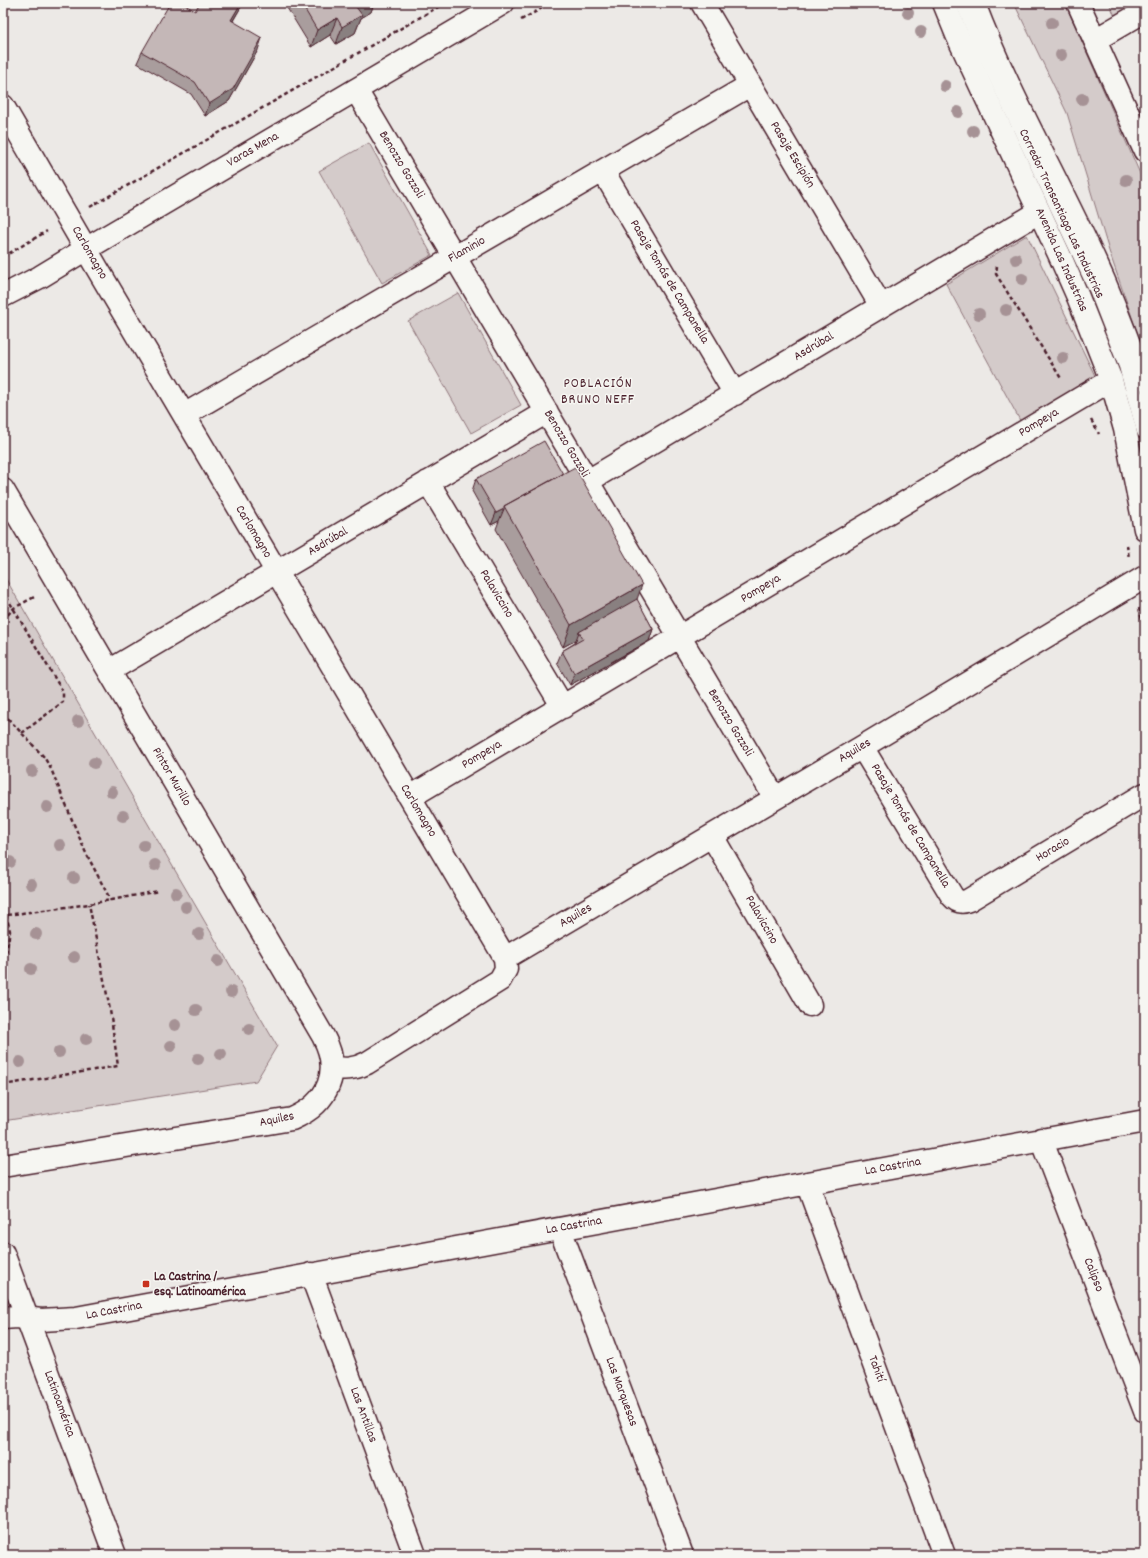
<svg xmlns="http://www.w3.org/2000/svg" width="1148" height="1558" font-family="Dekko,sans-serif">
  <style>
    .green { fill: #d4cbca; stroke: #8f757a }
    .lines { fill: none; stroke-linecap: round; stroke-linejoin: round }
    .lane-casing { stroke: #4a1f2b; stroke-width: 19 }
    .street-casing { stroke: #4a1f2b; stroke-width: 25 }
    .secondary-casing { stroke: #4a1f2b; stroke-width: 25 }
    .path { stroke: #4a1f2b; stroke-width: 2.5; stroke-dasharray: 4 3; stroke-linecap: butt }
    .lane { stroke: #f6f6f2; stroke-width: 16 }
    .street { stroke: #f6f6f2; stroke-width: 22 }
    .secondary { stroke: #f6f6f2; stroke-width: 22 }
    .tree { fill: #a69295 }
    .wall { fill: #a99d9d; stroke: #4a1f2b }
    .shaded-wall { fill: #898080; stroke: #4a1f2b }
    .building { fill: #c4b7b7; stroke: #4a1f2b }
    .poi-dot { fill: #c8321e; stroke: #f6f6f2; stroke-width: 1.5 }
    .labels { text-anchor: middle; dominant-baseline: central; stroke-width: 3; stroke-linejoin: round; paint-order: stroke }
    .street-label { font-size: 13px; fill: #4a1f2b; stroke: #f6f6f2 }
    .poi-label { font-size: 13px; font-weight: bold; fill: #4a1f2b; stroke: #f6f6f2; text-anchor: start }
    .neighbourhood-label { font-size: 14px; letter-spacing: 1px; fill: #4a1f2b; stroke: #f6f6f2 }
  </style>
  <rect width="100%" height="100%" fill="#ece9e6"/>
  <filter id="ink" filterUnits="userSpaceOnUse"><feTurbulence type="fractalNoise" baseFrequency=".025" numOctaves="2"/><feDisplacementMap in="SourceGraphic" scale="8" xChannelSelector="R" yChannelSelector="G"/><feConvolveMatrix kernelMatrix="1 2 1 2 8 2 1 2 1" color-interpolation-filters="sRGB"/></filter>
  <g filter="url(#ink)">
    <!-- green -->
    <path class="green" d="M1014,3H1065L1145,185V355L1109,251L1067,113Z
      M1109,3H1141L1116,18Z
      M369,143L432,255L382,283L319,171Z
      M1027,235L1098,382L1023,426L946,284Z
      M458,293L521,405L471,433L408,321Z
      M3,574L277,1046L256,1081L3,1121Z"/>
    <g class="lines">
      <defs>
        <path id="lane" d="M964,3L977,35L1097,289L1127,366L1145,431
          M977,3C1013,98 1066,187 1107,280C1121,314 1135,347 1145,382"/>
        <path id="street" d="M702,3L881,306
          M1095,40L1145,11
          M356,90L775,798
          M3,106L97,268L505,958L506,969L500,980L367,1063C355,1069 345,1070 332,1067
          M603,171L735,394
          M184,415L750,85
          M588,481L1039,212
          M428,482L563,707
          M3,490L323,1036C342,1071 329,1103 292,1119L3,1166
          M109,671L547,412
          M862,747L952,896C957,902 962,903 969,900L1145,794
          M410,797L1111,380
          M712,836L810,1005
          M505,958L862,747L1145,577
          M1041,1139L1145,1411
          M807,1183L944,1555
          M560,1229L682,1555
          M311,1274L415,1555
          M3,1318L17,1317L41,1320L76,1318L1145,1121"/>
        <path id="secondary" d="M944,3L957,35L1059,254L1078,297L1111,380L1125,429L1145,529
          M1078,3L1145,151
          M3,296L40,277L86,249L503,3
          M3,1253L115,1555"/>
      </defs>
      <!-- lane casing -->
      <use href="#lane" class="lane-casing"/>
      <!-- street casing -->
      <use href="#street" class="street-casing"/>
      <!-- secondary casing -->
      <use href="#secondary" class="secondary-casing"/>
      <!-- path -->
      <path class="path" d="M521,20L551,3
        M90,207L445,3
        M3,257L47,231
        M997,266L996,274L1062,380
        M1091,420L1099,434
        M1127,545L1129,558
        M3,591L63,692V702L22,733
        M1139,608L1145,633
        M3,620L14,608L36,596
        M3,713L44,757L51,769L85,851L111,901
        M3,901L10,931L5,959L3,962
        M7,915L89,904L159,891
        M3,1085L118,1066L110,1010L89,904"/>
      <!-- lane -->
      <use href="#lane" class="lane"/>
      <!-- street -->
      <use href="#street" class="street"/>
      <!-- secondary -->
      <use href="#secondary" class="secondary"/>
    </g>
    <!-- trees -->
    <g class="tree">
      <circle cx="908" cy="13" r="6"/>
      <circle cx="1052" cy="23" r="6"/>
      <circle cx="921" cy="32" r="6"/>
      <circle cx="1061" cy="55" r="6"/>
      <circle cx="945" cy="86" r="6"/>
      <circle cx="1082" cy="99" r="6"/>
      <circle cx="958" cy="112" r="6"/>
      <circle cx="973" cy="131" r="6"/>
      <circle cx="1126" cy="180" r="6"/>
      <circle cx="1016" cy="259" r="6"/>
      <circle cx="1022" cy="279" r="6"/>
      <circle cx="1006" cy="310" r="6"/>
      <circle cx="979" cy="314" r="6"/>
      <circle cx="1063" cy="358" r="6"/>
      <circle cx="78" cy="721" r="6"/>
      <circle cx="94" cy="763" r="6"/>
      <circle cx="32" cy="771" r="6"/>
      <circle cx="112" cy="792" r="6"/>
      <circle cx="47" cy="807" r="6"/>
      <circle cx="123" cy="816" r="6"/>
      <circle cx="60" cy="845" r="6"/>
      <circle cx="144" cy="846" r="6"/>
      <circle cx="10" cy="862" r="6"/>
      <circle cx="155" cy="865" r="6"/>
      <circle cx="74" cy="878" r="6"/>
      <circle cx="31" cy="884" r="6"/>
      <circle cx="176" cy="893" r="6"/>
      <circle cx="186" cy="907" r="6"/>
      <circle cx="36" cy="934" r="6"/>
      <circle cx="199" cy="934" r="6"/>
      <circle cx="74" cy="957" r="6"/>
      <circle cx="218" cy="961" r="6"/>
      <circle cx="31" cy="969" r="6"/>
      <circle cx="231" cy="992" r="6"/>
      <circle cx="196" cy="1010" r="6"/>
      <circle cx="175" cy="1025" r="6"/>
      <circle cx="249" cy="1029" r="6"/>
      <circle cx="86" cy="1039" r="6"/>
      <circle cx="171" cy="1046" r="6"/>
      <circle cx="59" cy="1052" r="6"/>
      <circle cx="221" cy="1054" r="6"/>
      <circle cx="198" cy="1059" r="6"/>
      <circle cx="20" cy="1062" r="6"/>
    </g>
    <!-- wall -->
    <path class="wall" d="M284,3H374L371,12L361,18L355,33L336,44L330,35L311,47Z
      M241,7L233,21L258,50L229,101L205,116L191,94L137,63L142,52Z
      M476,479L637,600L653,629L649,641L570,685L557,663L562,651L575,643L576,640L563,647L496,529L499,521L491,525L472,491Z"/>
    <!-- shaded-wall -->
    <path class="shaded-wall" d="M241,3H243L241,7L226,32L231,20Z
      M363,3H374L371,12L361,18L355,33L336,44L342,27L356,7Z
      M337,18L330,35L311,47L317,30Z
      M262,38L258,50L229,101L205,116L209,104Z
      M504,509L499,521L491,525L496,513Z
      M642,585L634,608L579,632L576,640L563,647L571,625Z
      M653,629L649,641L570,685L574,673Z"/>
    <!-- building -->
    <path class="building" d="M170,3H182L195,11L200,3H241L231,20L262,38L233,89L209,104L195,82L142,52Z
      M301,3H363L356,7L362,15L342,27L337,18L317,30Z
      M544,441L563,474L504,506V509L496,513L476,479Z
      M575,467L642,585L571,625L504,506Z
      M637,599L653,629L574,673L562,651L583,639L579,632Z"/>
  </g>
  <!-- markers -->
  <rect class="poi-dot" x="142" y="1280" width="8" height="8" rx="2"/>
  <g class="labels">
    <!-- street labels -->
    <g class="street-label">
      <text transform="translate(253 150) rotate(-30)">Varas Mena</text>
      <text transform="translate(792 155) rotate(59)">Pasaje Escipión</text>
      <text transform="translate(401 165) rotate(59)">Benozzo Gozzoli</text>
      <text transform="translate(1061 214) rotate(65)">Corredor Transantiago Las Industrias</text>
      <text transform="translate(467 250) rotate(-30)">Flaminio</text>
      <text transform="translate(89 253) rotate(60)">Carlomagno</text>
      <text transform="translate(1061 260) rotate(66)">Avenida Las Industrias</text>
      <text transform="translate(669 282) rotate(59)">Pasaje Tomás de Campanella</text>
      <text transform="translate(814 347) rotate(-31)">Asdrúbal</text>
      <text transform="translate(1039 423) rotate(-31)">Pompeya</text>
      <text transform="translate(566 444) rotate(59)">Benozzo Gozzoli</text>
      <text transform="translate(253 532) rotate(59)">Carlomagno</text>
      <text transform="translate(328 542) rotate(-31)">Asdrúbal</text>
      <text transform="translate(761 589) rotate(-31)">Pompeya</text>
      <text transform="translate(496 594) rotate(59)">Palaviccino</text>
      <text transform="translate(730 723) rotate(59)">Benozzo Gozzoli</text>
      <text transform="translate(855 751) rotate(-31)">Aquiles</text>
      <text transform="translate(482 755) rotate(-31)">Pompeya</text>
      <text transform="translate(171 777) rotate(60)">Pintor Murillo</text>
      <text transform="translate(418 811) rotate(59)">Carlomagno</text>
      <text transform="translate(910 826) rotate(59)">Pasaje Tomás de Campanella</text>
      <text transform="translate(1053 850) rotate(-31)">Horacio</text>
      <text transform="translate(576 916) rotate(-30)">Aquiles</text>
      <text transform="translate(761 920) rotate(60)">Palaviccino</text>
      <text transform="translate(277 1120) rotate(-12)">Aquiles</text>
      <text transform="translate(893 1167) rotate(-10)">La Castrina</text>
      <text transform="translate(574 1226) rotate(-10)">La Castrina</text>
      <text transform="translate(1093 1275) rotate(69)">Calipso</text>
      <text transform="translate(114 1311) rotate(-11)">La Castrina</text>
      <text transform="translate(876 1369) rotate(70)">Tahití</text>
      <text transform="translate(621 1392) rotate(70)">Las Marquesas</text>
      <text transform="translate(59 1404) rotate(70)">Latinoamérica</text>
      <text transform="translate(363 1415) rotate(70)">Las Antillas</text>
    </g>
    <!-- poi labels -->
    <g class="poi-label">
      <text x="154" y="1277">La Castrina /<tspan x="154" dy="15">esq. Latinoamérica</tspan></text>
    </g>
    <!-- neighbourhood labels -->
    <g class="neighbourhood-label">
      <text x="598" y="384">POBLACIÓN<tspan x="598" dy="16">BRUNO NEFF</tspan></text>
    </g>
  </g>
  <!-- margin -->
  <rect width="1148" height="1558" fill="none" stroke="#f6f6f2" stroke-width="16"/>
  <rect x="8" y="8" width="1132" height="1542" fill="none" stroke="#4a1f2b" stroke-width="1.5" filter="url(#ink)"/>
</svg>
